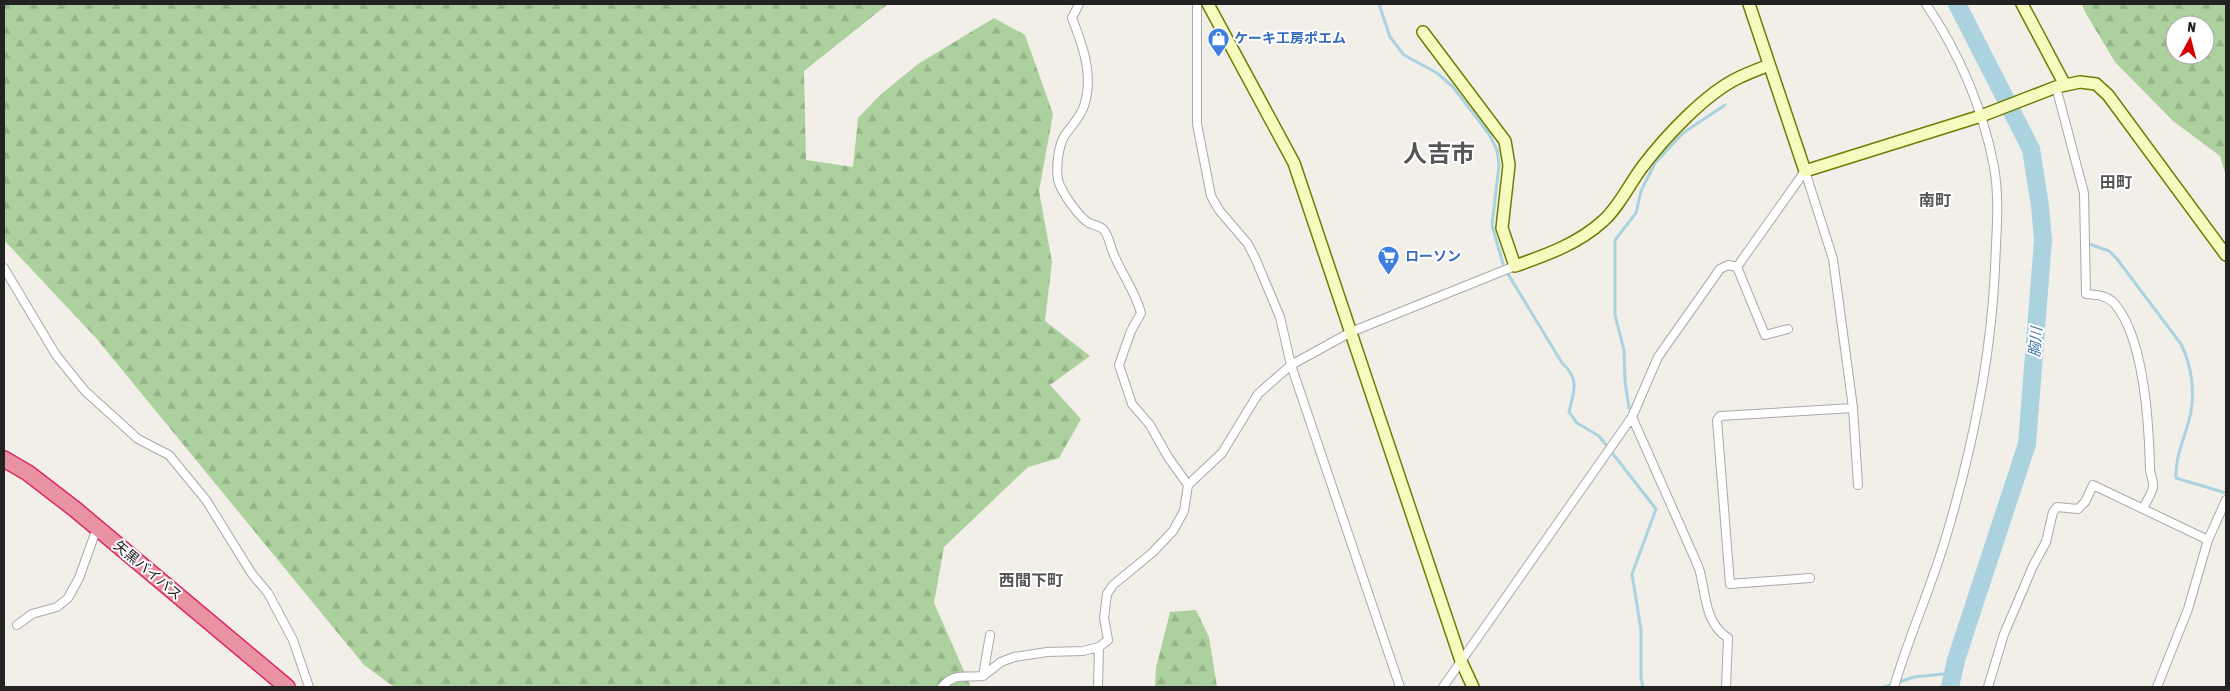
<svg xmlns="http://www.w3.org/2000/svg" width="2230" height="691" font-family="'Asap Condensed','Noto Sans JP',sans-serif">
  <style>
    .forest { fill: url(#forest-firs); fill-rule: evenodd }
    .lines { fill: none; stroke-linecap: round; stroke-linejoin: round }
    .stream { stroke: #aad3df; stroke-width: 3 }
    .river { stroke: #aad3df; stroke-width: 18 }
    .street-casing { stroke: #a9a9a9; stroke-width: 10 }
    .secondary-casing { stroke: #707d05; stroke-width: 14 }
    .highway-casing { stroke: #dc2a67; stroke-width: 18 }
    .street { stroke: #fff; stroke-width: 8 }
    .secondary { stroke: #f7fabf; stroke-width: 11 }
    .highway { stroke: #e892a2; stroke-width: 15 }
    .labels { text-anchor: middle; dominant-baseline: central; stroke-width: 4; stroke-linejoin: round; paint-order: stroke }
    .shop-label { font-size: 14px; font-weight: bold; fill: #366cbe; stroke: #fff; text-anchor: start }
    .street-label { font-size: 14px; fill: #222; stroke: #fff }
    .water-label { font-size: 15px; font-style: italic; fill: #4a7aab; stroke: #fff }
    .quarter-label { font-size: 16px; font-weight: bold; fill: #555; stroke: #fff }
    .town-label { font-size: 24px; font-weight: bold; fill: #555; stroke: #fff }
  </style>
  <defs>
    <pattern id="forest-firs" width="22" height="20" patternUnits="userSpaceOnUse" patternTransform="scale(1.25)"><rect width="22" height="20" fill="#add19e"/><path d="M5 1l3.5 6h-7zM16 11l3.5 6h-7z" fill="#95b388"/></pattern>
  </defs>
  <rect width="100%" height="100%" fill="#f2efe9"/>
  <!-- forest -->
  <path class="forest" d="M4,4H888L804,71L806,160L853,167L858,118L880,95L918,64L994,18L1025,35L1053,114L1039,191L1052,262L1045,321L1090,356L1050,385L1081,419L1059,458L1028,467L944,547L934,603L971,687H394L364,665L96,338L4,240Z
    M2082,4H2226V176L2220,156L2173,121L2115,62L2085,12ZM2175,25H2205V55H2175Z
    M1196,610L1209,637L1217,687H1155L1156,668L1170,612Z"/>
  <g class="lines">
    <!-- stream -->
    <path class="stream" d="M1379,4L1390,37L1404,55L1437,73L1453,87L1489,134L1497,150L1499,165L1492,225L1503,264
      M2089,244L2109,251L2117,259L2181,344C2192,366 2196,395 2189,420C2184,440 2175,457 2176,478L2226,493
      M1508,274L1562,363C1580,379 1574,391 1569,412L1577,423L1599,436L1656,509L1632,574L1641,630V678L1643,687
      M1629,408L1625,381L1624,350L1615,315V240L1636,213L1641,191L1655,163L1683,133L1725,105
      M1884,687L1914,677L1953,673"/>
    <!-- river -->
    <path class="river" d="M1950,687L1956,660L2027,444L2043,240L2040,206L2031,149L1957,4"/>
    <defs>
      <path id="street" d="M1079,4L1072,18C1083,46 1094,76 1084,106C1080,118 1072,125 1065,135C1058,146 1056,167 1058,180C1061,192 1079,217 1089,223C1094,225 1099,226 1103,229C1108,234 1110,244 1112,250C1120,272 1135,290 1141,313L1131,331L1119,365L1132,404L1150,425L1168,457L1188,485
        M1197,4V124L1211,196L1219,210L1248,244L1256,260L1280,317L1291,365L1400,687
        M2056,87L2084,193L2086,294C2096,295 2107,295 2114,303C2144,337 2149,424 2150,469C2150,474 2154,482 2153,487C2152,494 2146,502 2143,508
        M1805,171L1833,259L1853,408L1720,416L1717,420L1730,584L1810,578
        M1737,267L1805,171
        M4,268L56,355L85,391L138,439L169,455L206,500L252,574L268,593L293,640L309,687
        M1853,408L1858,485
        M1632,417L1691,550C1694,557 1698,565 1700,572C1706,596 1705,623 1728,638L1726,687
        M2208,540L2226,500
        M17,625L32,614L57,607L68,598L79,578L97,528
        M983,676L1001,662L1014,657L1047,652L1083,651L1099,647
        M942,687C954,672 966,678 983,676L990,635
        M1098,687L1099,647L1108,640L1104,618L1107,594L1113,585L1152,553L1173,531L1184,511L1188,485L1222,453L1258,394L1291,365L1351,332L1515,266
        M1443,687L1632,417L1658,357L1720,269L1728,265L1737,267L1765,335L1788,329
        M1894,687C1909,636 1931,588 1946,537C1972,450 1991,359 1995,269C1996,235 2000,201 1994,167C1983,109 1959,53 1926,4
        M1988,687L2004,634L2033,566L2046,542L2053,512L2057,507L2078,509L2085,502L2093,485L2208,540L2188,609L2157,687"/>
      <path id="secondary" d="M1208,4L1294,163L1461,661L1473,687
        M1749,4L1805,171L1981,116L2056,87L2080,82L2096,84L2108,95L2226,255
        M2022,4L2065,85
        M1423,32L1505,141L1509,165L1502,228L1515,266C1546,255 1578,244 1603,221C1619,207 1630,183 1643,166C1665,137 1705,94 1738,78C1748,73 1759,69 1769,65"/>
      <path id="highway" d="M4,459L28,473L76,510L287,687"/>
    </defs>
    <!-- street casing -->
    <use href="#street" class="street-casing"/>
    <!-- secondary casing -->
    <use href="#secondary" class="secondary-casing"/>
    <!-- highway casing -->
    <use href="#highway" class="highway-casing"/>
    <!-- street -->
    <use href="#street" class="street"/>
    <!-- secondary -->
    <use href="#secondary" class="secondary"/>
    <!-- highway -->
    <use href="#highway" class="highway"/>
  </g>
  <!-- icons -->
  <defs>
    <symbol id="shop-pin" viewBox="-11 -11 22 30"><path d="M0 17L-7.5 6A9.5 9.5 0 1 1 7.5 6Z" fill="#3f7fe0" stroke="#fff"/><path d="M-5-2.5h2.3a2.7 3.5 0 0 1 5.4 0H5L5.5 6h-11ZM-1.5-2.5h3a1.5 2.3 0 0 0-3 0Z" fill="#fff"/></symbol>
    <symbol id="supermarket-pin" viewBox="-11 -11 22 30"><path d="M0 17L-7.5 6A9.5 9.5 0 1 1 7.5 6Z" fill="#3f7fe0" stroke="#fff"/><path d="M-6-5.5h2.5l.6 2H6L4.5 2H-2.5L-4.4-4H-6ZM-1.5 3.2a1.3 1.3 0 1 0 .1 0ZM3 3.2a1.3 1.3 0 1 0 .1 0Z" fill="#fff"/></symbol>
  </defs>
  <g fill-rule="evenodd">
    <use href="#shop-pin" x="1206" y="26" width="25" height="34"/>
    <use href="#supermarket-pin" x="1376" y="244" width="25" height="34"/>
  </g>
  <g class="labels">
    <!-- shop labels -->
    <g class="shop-label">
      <text x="1234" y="38">ケーキ工房ポエム</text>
      <text x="1405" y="256">ローソン</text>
    </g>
    <!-- street labels -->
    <g class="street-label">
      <text transform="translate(148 570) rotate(40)">矢黒バイパス</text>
    </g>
    <!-- water labels -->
    <g class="water-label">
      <text transform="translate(2035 342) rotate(-85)">胸川</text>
    </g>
    <!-- quarter labels -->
    <g class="quarter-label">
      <text x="2116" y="182">田町</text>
      <text x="1935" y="200">南町</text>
      <text x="1031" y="580">西間下町</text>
    </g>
    <!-- town labels -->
    <g class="town-label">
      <text x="1439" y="153">人吉市</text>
    </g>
  </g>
  <!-- border -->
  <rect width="2230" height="691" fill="none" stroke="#222222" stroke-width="10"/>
  <!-- north arrow -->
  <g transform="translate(2190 40) rotate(7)"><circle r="24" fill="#ffffff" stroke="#a7a7a7"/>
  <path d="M0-4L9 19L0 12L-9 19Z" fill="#d40000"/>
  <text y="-8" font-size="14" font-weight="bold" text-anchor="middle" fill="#222222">N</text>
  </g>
</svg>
